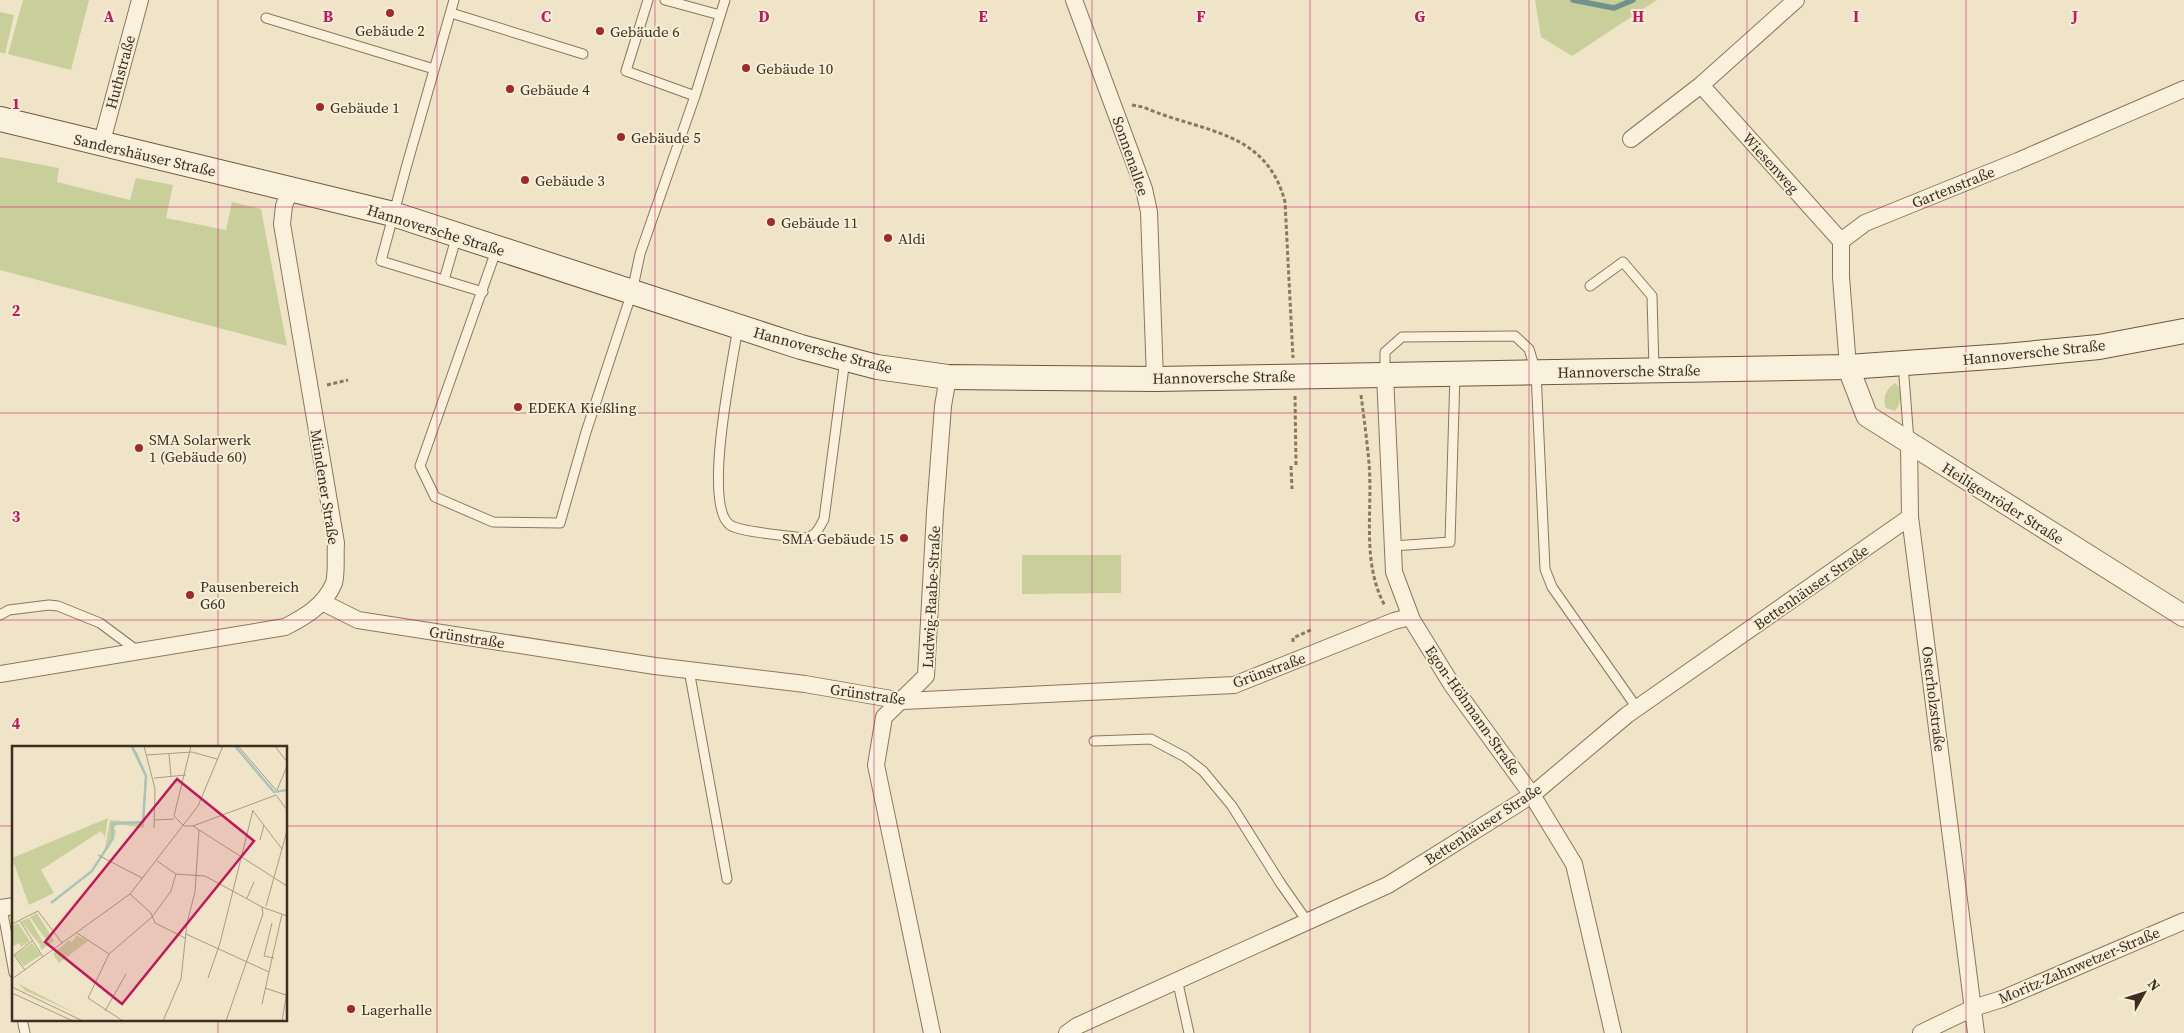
<svg xmlns="http://www.w3.org/2000/svg" width="2184" height="1033" font-family="'Source Serif 4',serif">
  <style>
    .green { fill: #c9cf9b }
    .lines { fill: none; stroke-linecap: round; stroke-linejoin: round }
    .stream { stroke: #6f938a; stroke-width: 5.5 }
    .service-casing { stroke: #8d765c; stroke-width: 11 }
    .minor-casing { stroke: #8d765c; stroke-width: 18 }
    .tertiary-casing { stroke: #8d765c; stroke-width: 23 }
    .secondary-casing { stroke: #6f573f; stroke-width: 26 }
    .path { stroke: #8d765c; stroke-width: 3; stroke-dasharray: 4 2.5; stroke-linecap: butt }
    .service { stroke: #faf1dc; stroke-width: 9 }
    .minor { stroke: #faf1dc; stroke-width: 16 }
    .tertiary { stroke: #faf1dc; stroke-width: 21 }
    .secondary { stroke: #faf1dc; stroke-width: 24 }
    .grid { fill: none; stroke: #c2185b; stroke-width: 1; stroke-opacity: 0.55 }
    .poi-dot { fill: #9e2a2b; stroke: #f7eed8; stroke-width: 2 }
    .labels { text-anchor: middle; dominant-baseline: central; stroke-width: 4; stroke-linejoin: round; paint-order: stroke }
    .poi-label { font-size: 15px; fill: #3d2e20; stroke: #f7eed8; text-anchor: start }
    .street-label { font-size: 15px; fill: #3d2e20; stroke: #f7eed8 }
    .inset-river { fill: none; stroke: #a9c4bc; stroke-width: 2.5 }
    .inset-road { fill: none; stroke: #a89b85; stroke-width: 1 }
    .view { fill: #c2185b; fill-opacity: 0.15; stroke: #c2185b; stroke-width: 2.5 }
    .inset-edge { fill: none; stroke: #3d2e20; stroke-width: 2.5 }
    .grid-label { font-size: 16px; text-anchor: middle; font-weight: bold; fill: #c2185b; stroke: #f7eed8; stroke-width: 4; stroke-linejoin: round; paint-order: stroke }
  </style>
  <rect width="100%" height="100%" fill="#f0e4c8"/>
  <!-- green -->
  <path class="green" d="M23,0H89L71,70L8,54Z
    M1535,0H1657L1572,56L1541,37Z
    M0,12L14,15L5,54L0,52Z
    M0,157L59,168L57,182L130,200L136,178L173,185L166,218L226,230L232,202L261,209L287,346L0,270Z
    M1895,383L1901,389C1901,397 1900,405 1895,411L1886,408C1882,398 1886,389 1895,383Z
    M1022,555H1121V593L1022,594Z"/>
  <g class="lines">
    <!-- stream -->
    <path class="stream" d="M1573,0L1614,8L1633,0"/>
    <defs>
      <path id="service" d="M454,0L406,168L381,261L483,292
        M648,0L626,71L695,96
        M665,0L720,15
        M451,13L583,54
        M266,18L434,69
        M497,248L420,466L435,497L493,522L560,523L586,432L632,292L640,254L695,96L725,0
        M444,280L457,235
        M1590,286L1623,262L1652,296L1654,370
        M738,327C733,360 702,505 730,525C740,532 789,536 805,538C816,537 819,528 824,519L845,359
        M1903,364L1909,441
        M1385,374V352L1402,337L1515,336L1529,349L1536,372L1545,569L1552,587L1637,708
        M1393,546L1450,542L1455,374
        M0,615L9,610L49,605L58,606L100,623L139,652
        M689,670L727,879
        M1094,741L1151,739L1185,757L1203,771L1232,806L1281,884L1307,921
        M2,908L14,973
        M1177,979L1189,1033
        M22,1019L25,1033"/>
      <path id="minor" d="M1074,0L1144,189L1149,212L1155,379
        M1701,85L1841,241
        M1631,139L1701,85L1796,0
        M101,145L140,0
        M1848,367L1841,277V241L1865,223L2018,161L2184,89
        M1385,375L1394,572L1412,620L1452,685L1532,795L1574,864L1613,1033
        M1909,443L1910,517L1976,1033
        M322,602L358,620L655,666L805,684L903,701L1234,685L1394,621L1410,617
        M0,674L285,627C305,617 325,605 334,583C337,572 335,555 336,543L282,224L284,206L290,189
        M0,908L14,906
        M932,1033L876,765L884,717L926,676L935,512L943,406L948,377
        M1067,1033L1077,1026L1388,885L1532,795L1627,715L1910,517
        M1921,1033L1973,1008L2002,999L2184,921"/>
      <path id="tertiary" d="M1848,367L1867,416L2184,616"/>
      <path id="secondary" d="M0,119L393,214L801,347L877,367L948,377L1155,379L1848,367L2005,356L2099,347L2184,331"/>
    </defs>
    <!-- service casing -->
    <use href="#service" class="service-casing"/>
    <!-- minor casing -->
    <use href="#minor" class="minor-casing"/>
    <!-- tertiary casing -->
    <use href="#tertiary" class="tertiary-casing"/>
    <!-- secondary casing -->
    <use href="#secondary" class="secondary-casing"/>
    <!-- path -->
    <path class="path" d="M1132,105L1143,107C1202,133 1266,129 1285,202L1293,358
      M327,385L348,380
      M1361,395C1364,418 1367,441 1369,463C1373,511 1361,562 1385,606
      M1295,396L1296,466
      M1291,466L1292,489
      M1293,642V638L1313,629"/>
    <!-- service -->
    <use href="#service" class="service"/>
    <!-- minor -->
    <use href="#minor" class="minor"/>
    <!-- tertiary -->
    <use href="#tertiary" class="tertiary"/>
    <!-- secondary -->
    <use href="#secondary" class="secondary"/>
  </g>
  <!-- grid -->
  <path class="grid" d="M218,0V747M437,0V1033M655,0V1033M874,0V1033M1092,0V1033M1310,0V1033M1529,0V1033M1747,0V1033M1966,0V1033M0,207H2184M0,413H2184M0,620H2184M0,826H14M286,826H2184M218,1019V1033"/>
  <!-- markers -->
  <g class="poi-dot">
    <circle cx="390" cy="13" r="5"/>
    <circle cx="600" cy="31" r="5"/>
    <circle cx="746" cy="68" r="5"/>
    <circle cx="510" cy="89" r="5"/>
    <circle cx="320" cy="107" r="5"/>
    <circle cx="621" cy="137" r="5"/>
    <circle cx="525" cy="180" r="5"/>
    <circle cx="771" cy="222" r="5"/>
    <circle cx="888" cy="238" r="5"/>
    <circle cx="518" cy="407" r="5"/>
    <circle cx="139" cy="448" r="5"/>
    <circle cx="904" cy="538" r="5"/>
    <circle cx="190" cy="595" r="5"/>
    <circle cx="351" cy="1009" r="5"/>
  </g>
  <g class="labels">
    <!-- poi labels -->
    <g class="poi-label">
      <text x="390" y="30" text-anchor="middle">Gebäude 2</text>
      <text x="610" y="31">Gebäude 6</text>
      <text x="756" y="68">Gebäude 10</text>
      <text x="520" y="89">Gebäude 4</text>
      <text x="330" y="107">Gebäude 1</text>
      <text x="631" y="137">Gebäude 5</text>
      <text x="535" y="180">Gebäude 3</text>
      <text x="781" y="222">Gebäude 11</text>
      <text x="898" y="238">Aldi</text>
      <text x="528" y="407">EDEKA Kießling</text>
      <text x="149" y="439">SMA Solarwerk<tspan x="149" dy="17">1 (Gebäude 60)</tspan></text>
      <text x="894" y="538" text-anchor="end">SMA Gebäude 15</text>
      <text x="200" y="586">Pausenbereich<tspan x="200" dy="17">G60</tspan></text>
      <text x="361" y="1009">Lagerhalle</text>
    </g>
    <!-- street labels -->
    <g class="street-label">
      <text transform="translate(120 72) rotate(-75)">Huthstraße</text>
      <text transform="translate(145 155) rotate(13)">Sandershäuser Straße</text>
      <text transform="translate(1131 156) rotate(71)">Sonnenallee</text>
      <text transform="translate(1771 163) rotate(48)">Wiesenweg</text>
      <text transform="translate(1953 187) rotate(-22)">Gartenstraße</text>
      <text transform="translate(436 230) rotate(17)">Hannoversche Straße</text>
      <text transform="translate(823 350) rotate(15)">Hannoversche Straße</text>
      <text transform="translate(2034 352) rotate(-6)">Hannoversche Straße</text>
      <text transform="translate(1629 371) rotate(-1)">Hannoversche Straße</text>
      <text transform="translate(1224 377) rotate(-1)">Hannoversche Straße</text>
      <text transform="translate(325 487) rotate(81)">Mündener Straße</text>
      <text transform="translate(2003 503) rotate(32)">Heiligenröder Straße</text>
      <text transform="translate(1811 587) rotate(-35)">Bettenhäuser Straße</text>
      <text transform="translate(931 597) rotate(-87)">Ludwig-Raabe-Straße</text>
      <text transform="translate(467 637) rotate(9)">Grünstraße</text>
      <text transform="translate(1269 670) rotate(-20)">Grünstraße</text>
      <text transform="translate(868 694) rotate(8)">Grünstraße</text>
      <text transform="translate(1934 699) rotate(83)">Osterholzstraße</text>
      <text transform="translate(1473 710) rotate(55)">Egon-Höhmann-Straße</text>
      <text transform="translate(1483 824) rotate(-33)">Bettenhäuser Straße</text>
      <text transform="translate(2079 965) rotate(-23)">Moritz-Zahnwetzer-Straße</text>
    </g>
  </g>
  <!-- overview -->
  <g transform="translate(12 746)">
    <rect width="275" height="275" fill="#f0e4c8"/>
    <path d="M118,0L125,6L135,30L132,82L106,78L102,81L104,87L98,100L92,108L98,74L127,76L131,73L133,30ZM96,72L93,91L89,85L29,124L42,147L17,159L0,112ZM25,167L42,195L29,204L28,199L9,175L17,172L32,198L35,195L18,171ZM6,177L18,195L9,201L7,197L0,201V180ZM64,189L76,195L47,217L41,208L57,194L59,196L63,193ZM20,197L29,209L12,220L3,209ZM5,237L65,268L14,245Z" fill="#c9cf9b"/>
    <path class="inset-river" d="M223,0L262,46L275,44M39,157L80,125L101,92L100,78L131,76L134,30L120,0"/>
    <path class="inset-road" d="M132,0L143,43L142,82M179,0L162,70L172,80H181L264,49M226,0L264,44M263,0L275,16M157,8L159,30M135,9L180,6L205,13M142,32L174,29M265,44L275,20M264,49L275,64M241,65L270,103M142,74L162,73M181,80L275,140M248,94L252,79M86,109L130,132M145,115L164,128L193,130L250,161L251,168L214,275M118,148L139,167L143,177L173,192M235,152L242,136M254,160L275,85M250,161L275,170M8,175L31,211M260,177L252,210L262,212M0,178L26,165L50,197M65,187L97,208M174,188L257,226M97,208L140,171L159,145L164,128M97,208L76,252L111,275M2,209L20,195M2,209L13,224M257,226L270,168M196,232L208,197L241,64M0,233L118,148L186,60L211,0M0,241L71,275M253,242L274,249M0,247L61,275M250,258L257,226M93,265L114,228M151,275L169,233L175,177L183,146L187,84M270,275L275,246"/>
    <path class="view" d="M165,33L242,95L110,258L33,196Z"/>
    <rect width="275" height="275" class="inset-edge"/>
  </g>
  <g class="grid-label">
    <text x="109" y="22">A</text>
    <text x="328" y="22">B</text>
    <text x="546" y="22">C</text>
    <text x="764" y="22">D</text>
    <text x="983" y="22">E</text>
    <text x="1201" y="22">F</text>
    <text x="1420" y="22">G</text>
    <text x="1638" y="22">H</text>
    <text x="1856" y="22">I</text>
    <text x="2075" y="22">J</text>
    <text x="16" y="109">1</text>
    <text x="16" y="316">2</text>
    <text x="16" y="522">3</text>
    <text x="16" y="729">4</text>
  </g>
  <!-- north arrow -->
  <g transform="translate(2144 993) rotate(51)" stroke="#f7eed8" stroke-width="4" paint-order="stroke">
  <path d="M0-4L9 19L0 12L-9 19Z" fill="#3d2e20"/>
  <text y="-8" font-size="14" font-weight="bold" text-anchor="middle" fill="#3d2e20">N</text>
  </g>
</svg>
